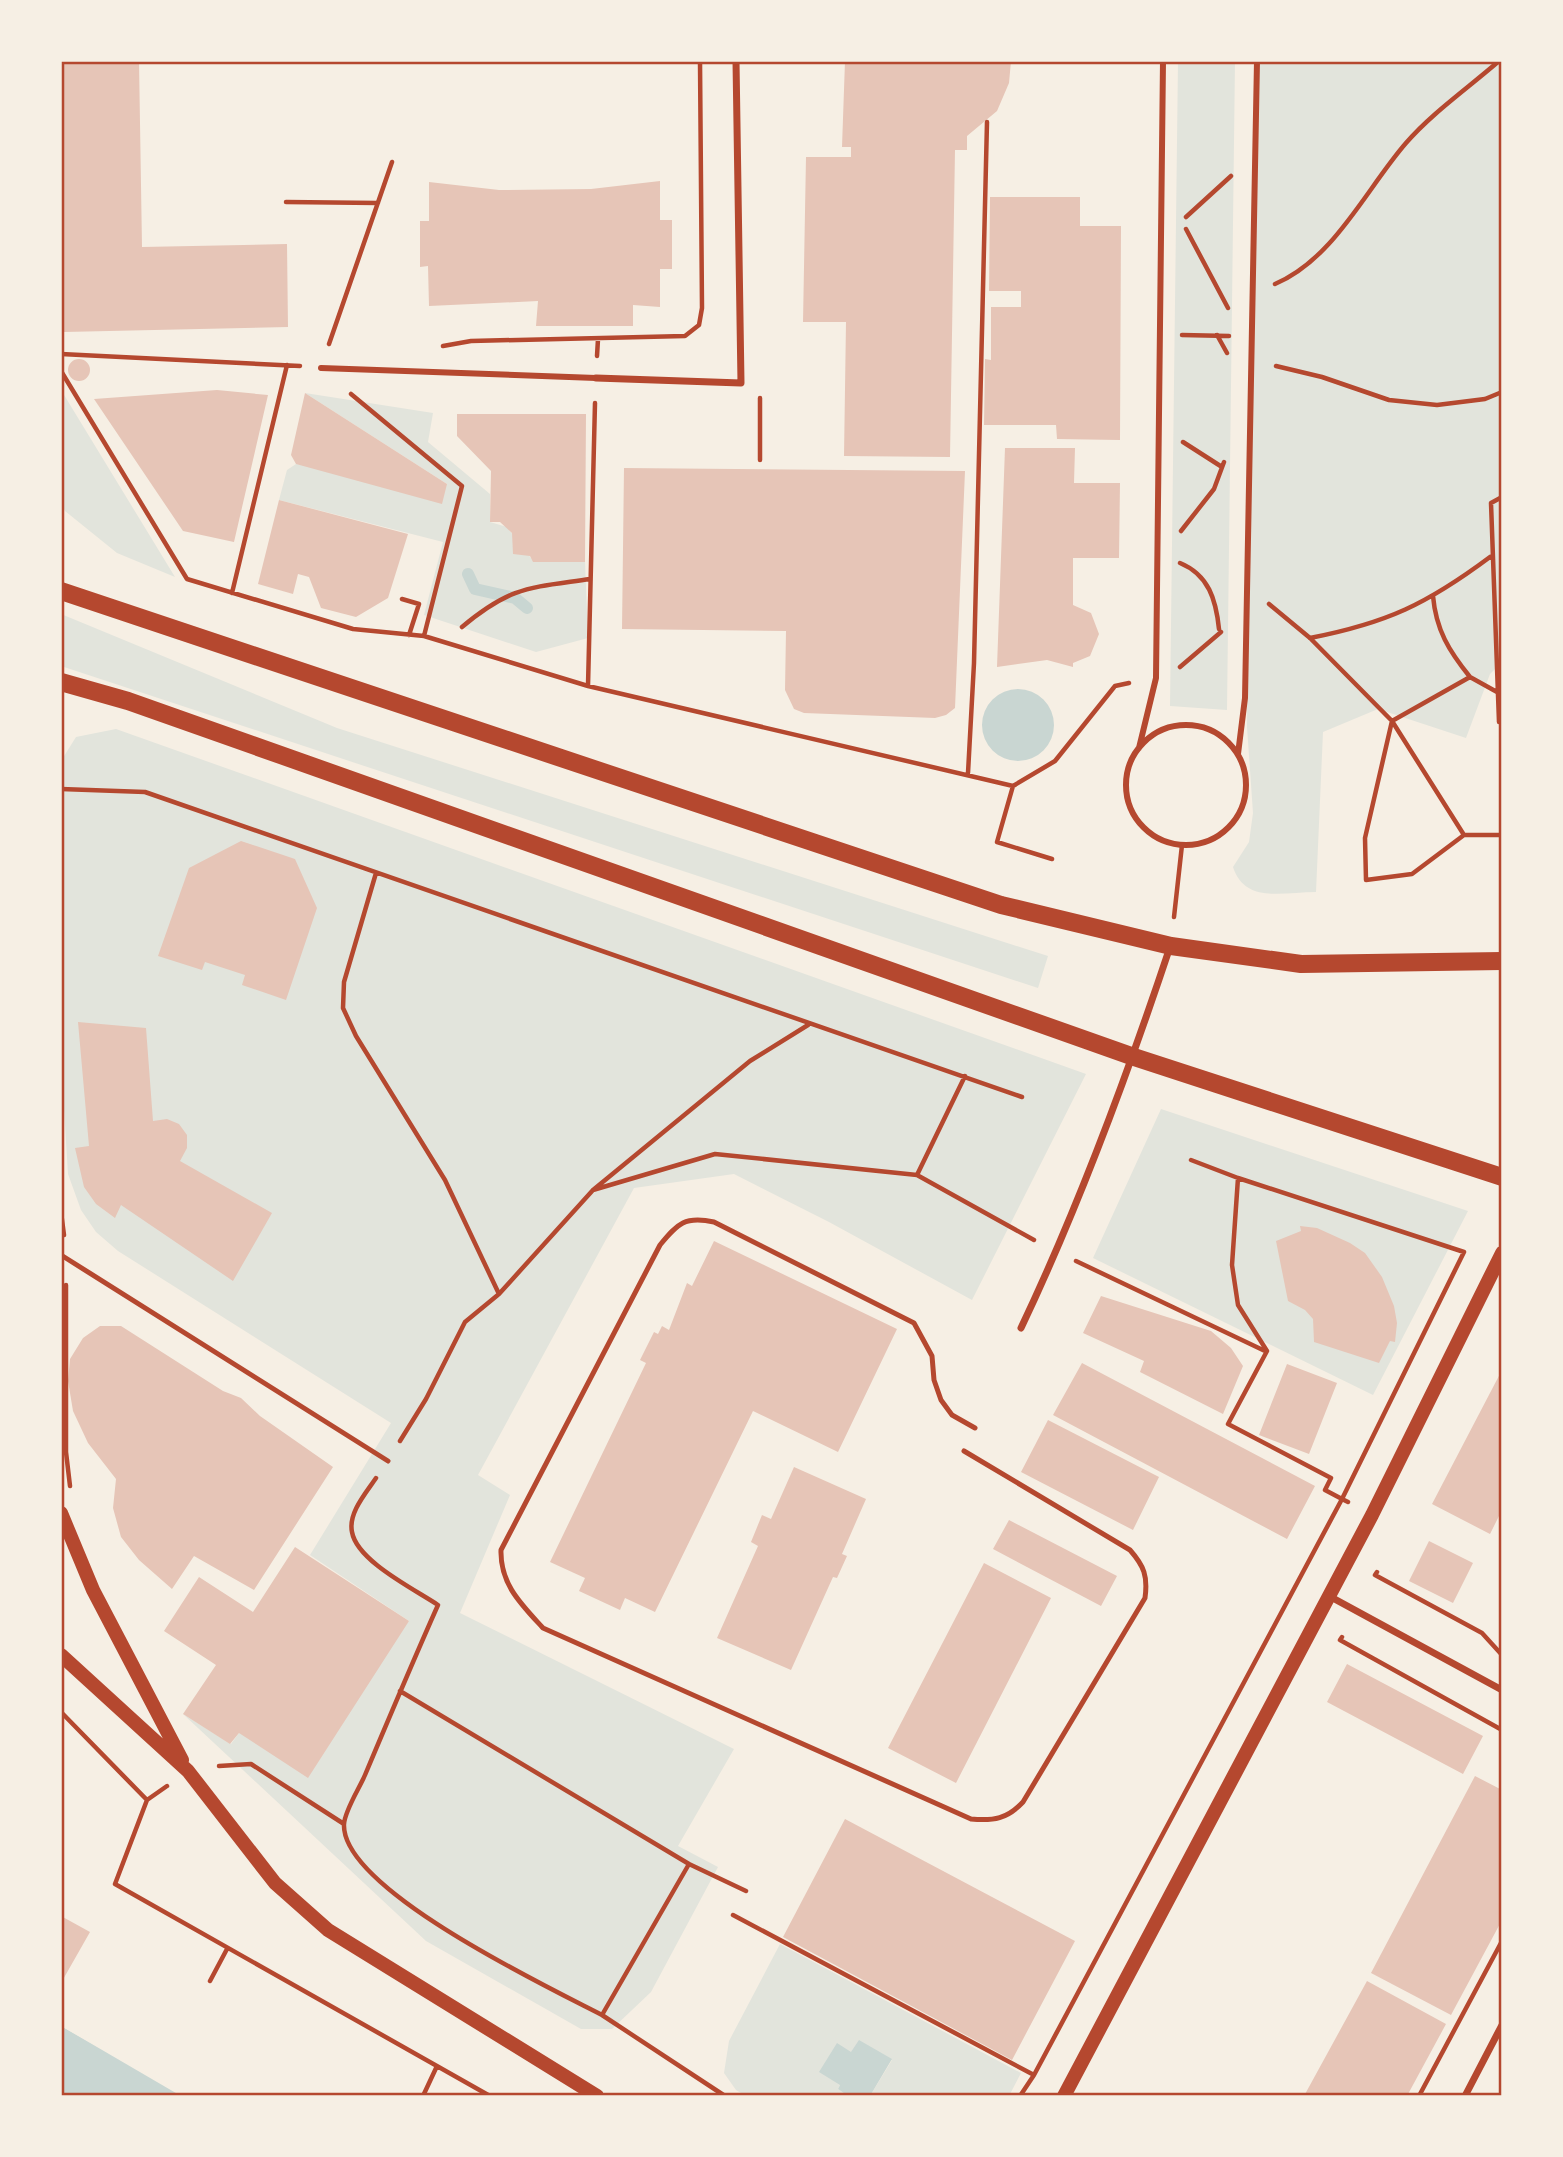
<svg xmlns="http://www.w3.org/2000/svg" width="1563" height="2157" font-family="Lato,sans-serif">
  <style>
    .green { fill: #e2e4dc }
    .water { fill: #c9d6d2 }
    .pier { fill: #f6efe4 }
    .lines { fill: none; stroke-linecap: round; stroke-linejoin: round }
    .stream { stroke: #c9d6d2; stroke-width: 12 }
    .building { fill: #e6c5b7 }
    .path { stroke: #b5482f; stroke-width: 4.5 }
    .service { stroke: #b5482f; stroke-width: 5 }
    .pedestrian { stroke: #b5482f; stroke-width: 6 }
    .minor { stroke: #b5482f; stroke-width: 7 }
    .secondary { stroke: #b5482f; stroke-width: 14 }
    .primary { stroke: #b5482f; stroke-width: 18 }
    .neatline { fill: none; stroke: #b5482f; stroke-width: 2.5 }
  </style>
  <rect width="100%" height="100%" fill="#f6efe4"/>
  <!-- green -->
  <path class="green" d="M1178,61H1235L1227,710L1170,706Z
    M1257,61H1502V662L1490,674L1466,738L1378,709L1323,732L1316,892C1283,892 1245,904 1233,867L1249,842L1253,813L1247,727L1248,585Z
    M61,390L175,577L117,553L65,511L61,503Z
    M305,393L433,413L428,442L490,494V522L507,527L534,562H585L588,638L536,652L424,615L443,542L279,500L287,470L296,464L447,484Z
    M61,614L337,728L1048,956L1038,988L61,666Z
    M116,729L1086,1074L972,1300L829,1222L734,1174L634,1188L478,1475L510,1495L460,1613L734,1749L678,1846L718,1867L651,1992L612,2029H581L426,1941L183,1714L231,1744L239,1733L409,1621L310,1555L391,1423L118,1251L96,1232L81,1210L68,1174L61,1060V761L76,737Z
    M1161,1109L1468,1211L1373,1395L1093,1258Z
    M780,1944L1021,2073L1009,2096H870L892,2060L840,2085L838,2089L848,2096H746L736,2090L724,2073L729,2041Z"/>
  <!-- water -->
  <path class="water" d="M982 725a36 36 0 1 1 72 0a36 36 0 1 1-72 0Z
    M61,2026L181,2096H61Z
    M859,2040L892,2059L870,2096H848L838,2089L840,2085L819,2072L837,2043L851,2052Z"/>
  <!-- pier -->
  <path class="pier" d="M61,2022L183,2093L185,2096L61,2026Z"/>
  <g class="lines">
    <!-- stream -->
    <path class="stream" d="M468,574L475,589L515,598L527,608"/>
  </g>
  <!-- building -->
  <path class="building" d="M61,61H139L142,247L287,244L288,327L64,332Z
    M845,61H1011L1009,83L997,111L967,136V150H955L950,457L844,456L846,322H803L806,157H851V147H842Z
    M660,181V220H672V269H660V307L633,305V326H536L538,301L429,306L428,266L420,267V221H429V182L499,190L591,189Z
    M990,197H1080V226H1121L1120,440L1057,439L1056,425H984L985,359L991,360V307H1021V291H989Z
    M68 370a11 11 0 1 1 22 0a11 11 0 1 1-22 0Z
    M217,390L268,395L234,542L183,531L94,399Z
    M305,393L447,484L442,504L296,464L291,455Z
    M457,414H586L585,562H533L530,556L513,554L512,533L500,522H490L491,471L457,436Z
    M1005,448H1075L1074,483H1120L1119,558H1073V605L1091,613L1099,634L1090,656L1073,663V667L1047,660L997,667Z
    M624,468L965,471L955,708L946,715L935,718L804,713L794,709L785,690L786,631L622,629Z
    M279,500L408,534L388,598L356,617L321,608L309,577L298,574L293,594L258,584Z
    M241,841L295,859L317,908L286,1000L242,985L245,975L205,962L202,970L158,956L189,868Z
    M78,1022L146,1028L153,1121L167,1119L179,1124L187,1135V1148L180,1161L272,1213L233,1281L121,1205L115,1218L96,1204L84,1187L75,1148L89,1146Z
    M1300,1226L1317,1228L1350,1243L1365,1253L1382,1277L1394,1306L1397,1323L1395,1342L1390,1341L1379,1363L1314,1342L1313,1319L1305,1310L1288,1301L1276,1241L1301,1231Z
    M714,1241L897,1329L838,1452L753,1411L655,1612L625,1598L620,1610L579,1591L585,1578L550,1562L646,1363L640,1360L654,1332L658,1334L662,1326L669,1330L687,1283L692,1286Z
    M1101,1296L1211,1331L1231,1348L1243,1366L1223,1414L1140,1372L1144,1361L1083,1333Z
    M100,1326H121L223,1391L241,1398L260,1416L333,1467L254,1590L194,1556L172,1589L139,1560L121,1537L113,1508L116,1479L88,1443L73,1411L68,1381L70,1359L83,1338Z
    M1082,1363L1315,1486L1287,1539L1053,1415Z
    M1287,1364L1337,1383L1309,1454L1259,1435Z
    M1502,1370V1510L1490,1534L1432,1504Z
    M1048,1420L1159,1477L1133,1530L1021,1472Z
    M794,1467L866,1499L842,1554L847,1556L837,1578L833,1577L791,1670L717,1638L758,1546L751,1542L762,1515L771,1519Z
    M1009,1520L1117,1576L1101,1606L993,1549Z
    M1429,1541L1473,1563L1453,1603L1409,1581Z
    M295,1547L409,1621L308,1778L239,1733L230,1744L183,1714L216,1665L164,1631L199,1577L253,1612Z
    M984,1563L1051,1598L956,1783L888,1748Z
    M1347,1664L1483,1736L1463,1774L1327,1702Z
    M1475,1776L1502,1790V1920L1451,2015L1371,1973Z
    M845,1819L1075,1941L1012,2060L783,1937Z
    M61,1916L90,1932L61,1983Z
    M1367,1981L1446,2024L1407,2096H1304Z"/>
  <g class="lines">
    <!-- path -->
    <path class="path" d="M286,202L378,203
      M1186,217L1231,176
      M1186,229L1228,308
      M1275,284C1334,259 1366,189 1406,143C1432,113 1468,88 1499,61
      M1182,335L1229,336
      M1217,335L1227,353
      M329,344L392,162
      M443,346L471,341L685,336L699,325L702,308L700,61
      M61,354L300,366
      M597,356L598,339
      M1276,366L1322,377L1389,400L1437,405L1485,399L1502,392
      M61,371L187,579L353,629L424,636L588,686L1013,786L1055,761L1115,686L1129,683
      M351,394L462,486L424,636
      M1183,442L1222,467
      M760,460V398
      M1181,531L1214,489L1224,462
      M1180,563C1209,575 1216,600 1219,629
      M232,593L287,365
      M1433,596C1436,630 1449,651 1470,677
      M402,599L419,604L409,635
      M1269,604L1310,638L1392,721L1365,838L1366,880L1412,874L1464,835H1502
      M462,627C511,586 529,588 590,579
      M1310,638C1387,623 1427,604 1490,557
      M1180,667L1221,632
      M588,686L595,403
      M1499,722L1491,503L1502,497
      M968,773L974,663L987,122
      M1013,786L997,842L1052,859
      M61,789L145,792L1022,1097
      M1464,835L1392,721L1470,677L1497,692
      M376,873L344,982L343,1008L356,1036L445,1180L499,1294L465,1322L426,1399L400,1441
      M1174,917L1182,845
      M1191,1160L1238,1178
      M917,1175L965,1076
      M593,1190L715,1154L917,1175L1034,1240
      M61,1212L64,1235
      M1076,1261L1265,1351
      M66,1285V1452L70,1486
      M499,1294L593,1190L750,1061L808,1025
      M376,1478C366,1493 348,1513 352,1532C357,1561 414,1589 438,1605C413,1661 389,1718 365,1775C359,1789 345,1810 344,1824C341,1889 550,1988 602,2015L689,1864L400,1691
      M1377,1572L1375,1575L1482,1633L1502,1655
      M1342,1637L1340,1640L1502,1730
      M61,1712L147,1800L115,1884L490,2096
      M219,1766L251,1764L344,1824
      M147,1800L167,1786
      M689,1864L746,1891
      M733,1915L1034,2075
      M210,1981L227,1949
      M602,2015L725,2096
      M423,2096L437,2066
      M1020,2096L1034,2075L1342,1499L1325,1490L1331,1478L1228,1424L1267,1351L1238,1305L1232,1265L1238,1178L1464,1252L1342,1499L1348,1502
      M1419,2096L1502,1941"/>
    <!-- service -->
    <path class="service" d="M61,1255L388,1461
      M964,1451L1130,1550C1144,1566 1148,1576 1145,1598L1023,1802C1007,1819 994,1821 971,1819L543,1628C521,1604 500,1584 501,1550L660,1245C678,1223 685,1216 714,1222L914,1323L932,1356L934,1380L941,1400L952,1415L975,1428"/>
    <!-- pedestrian -->
    <path class="pedestrian" d="M321,368L596,378
      M1126 785a60 60 0 1 1 120 0a60 60 0 1 1-120 0Z
      M1139,748L1156,678L1163,61
      M1238,754L1245,698L1257,61"/>
    <!-- minor -->
    <path class="minor" d="M596,378L741,383L736,61
      M1021,1328C1080,1204 1127,1076 1170,947
      M1329,1596L1502,1690
      M1465,2096L1502,2025"/>
    <!-- secondary -->
    <path class="secondary" d="M61,1513L93,1590L182,1760
      M61,1655L188,1771L275,1883L328,1930L597,2096
      M1064,2096L1372,1515L1502,1253"/>
    <!-- primary -->
    <path class="primary" d="M61,591L1001,905L1171,946L1301,964L1502,961
      M61,682L128,701L1134,1057L1502,1177"/>
  </g>
  <!-- border -->
  <rect width="1563" height="2157" fill="none" stroke="#f6efe4" stroke-width="126"/>
  <rect x="63" y="63" width="1437" height="2031" class="neatline"/>
</svg>
